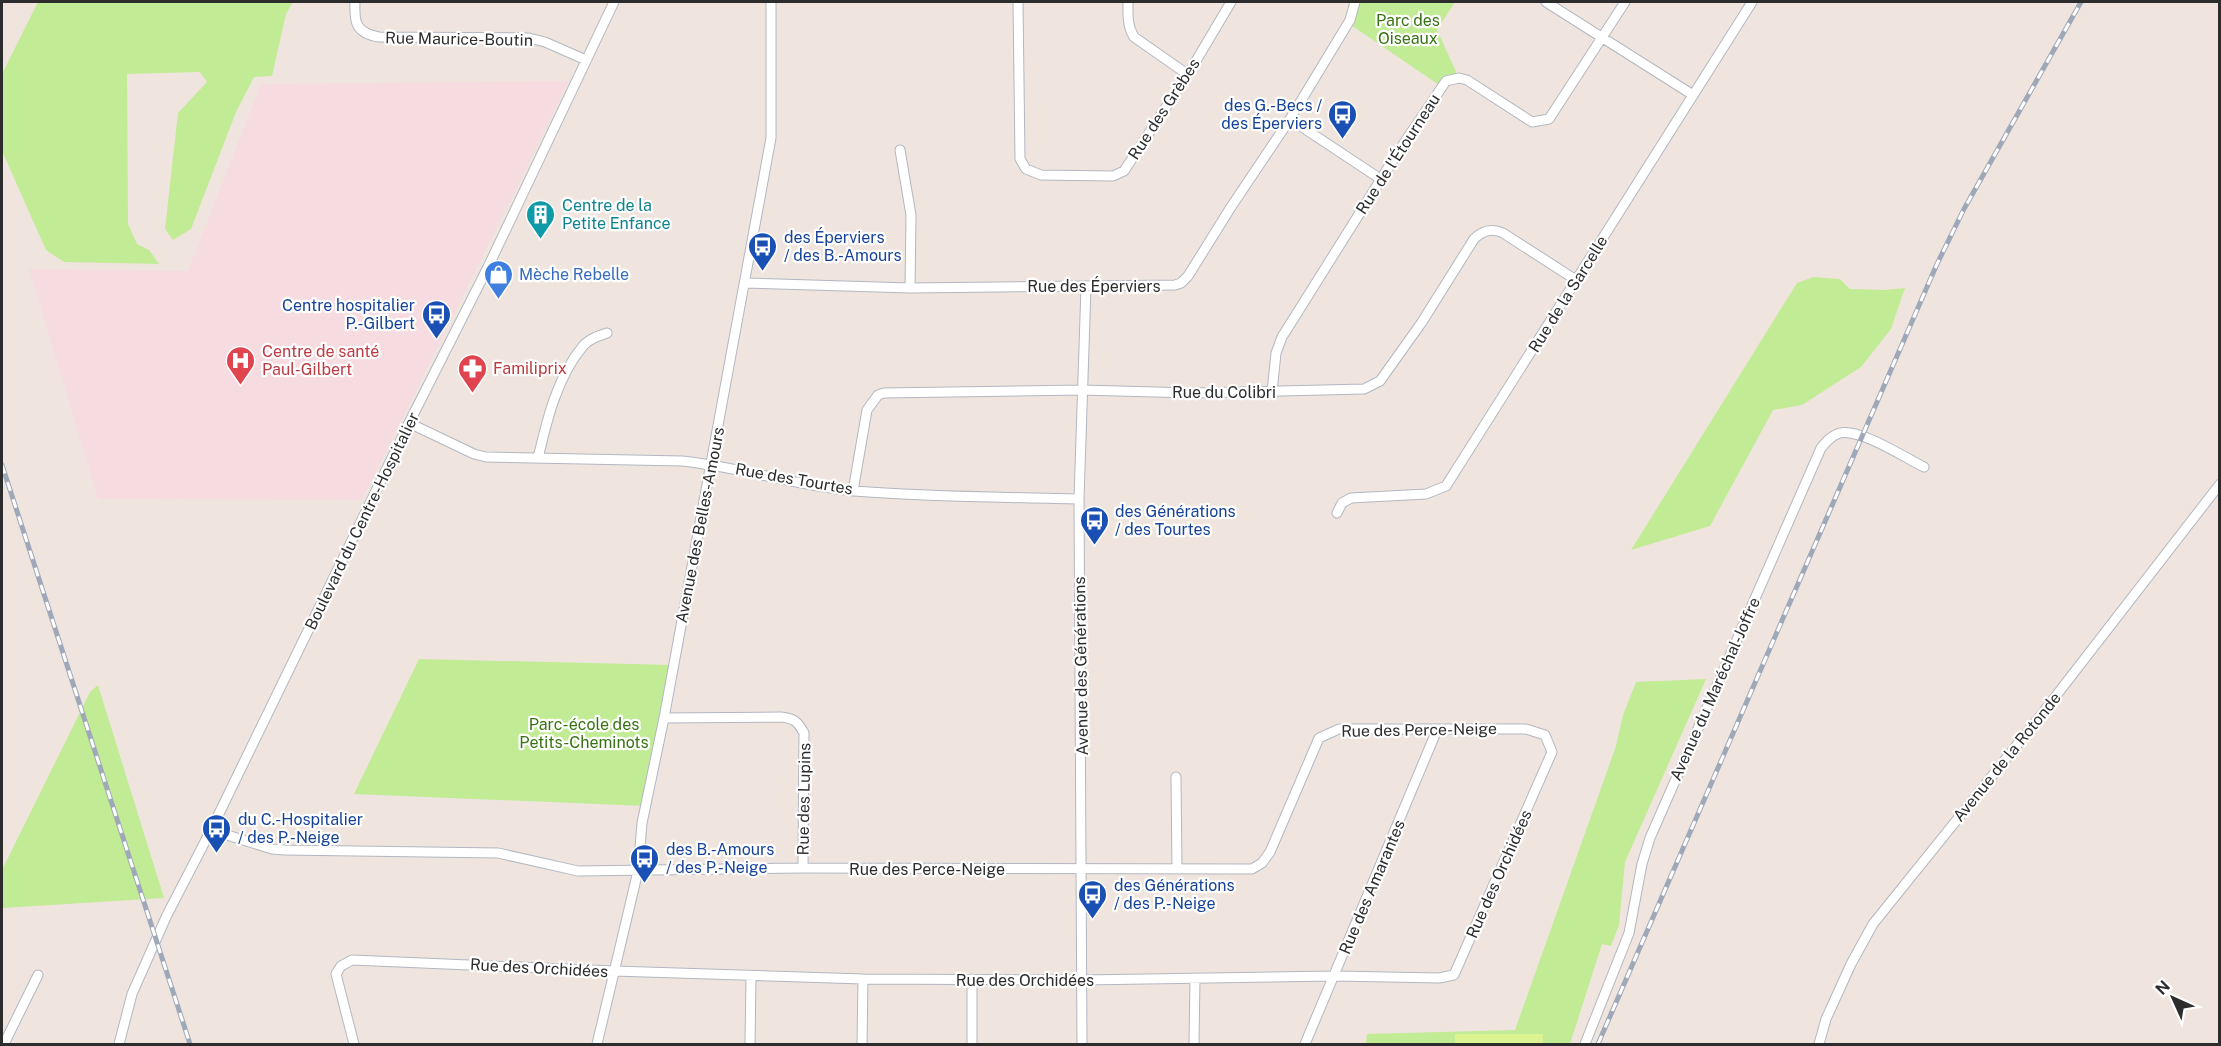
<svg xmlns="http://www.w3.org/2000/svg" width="2221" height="1046" font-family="'Public Sans',sans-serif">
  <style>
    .medical { fill: #f6dbe1 }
    .green { fill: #c2eb95 }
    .pitch { fill: #dbf390 }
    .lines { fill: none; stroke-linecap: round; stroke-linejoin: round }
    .minor-casing { stroke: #b2b7c1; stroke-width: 11 }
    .minor { stroke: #fff; stroke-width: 9 }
    .rail-casing { stroke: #9fa8b9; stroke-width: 5 }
    .rail { stroke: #fff; stroke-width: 3; stroke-dasharray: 9; stroke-linecap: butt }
    .labels { text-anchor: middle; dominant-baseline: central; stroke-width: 4.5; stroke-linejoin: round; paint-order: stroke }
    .park-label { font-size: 16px; fill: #387313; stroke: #fff }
    .street-label { font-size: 16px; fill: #2c2c2c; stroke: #fff }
    .transit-label { font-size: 16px; fill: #164399; stroke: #fff; text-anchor: start }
    .culture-label { font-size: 16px; fill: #0d838f; stroke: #fff; text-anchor: start }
    .shop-label { font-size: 16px; fill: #366cbe; stroke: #fff; text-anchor: start }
    .health-label { font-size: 16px; fill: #be3a42; stroke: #fff; text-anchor: start }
  </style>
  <rect width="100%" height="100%" fill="#efe5de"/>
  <!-- medical -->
  <path class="medical" d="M569,81L362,500L98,499L29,269L188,271L261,84Z"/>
  <!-- green -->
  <path class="green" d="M38,2H293L286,14L272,76L254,77L236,112L191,229L173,240L165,229L178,113L207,82L200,72L127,74L128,224L137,244L149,250L159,264L64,262L46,250L2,151V74Z
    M1355,2H1455L1437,30L1459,78L1442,87L1348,23Z
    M1813,277L1840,279L1850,289L1885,290L1905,288L1891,329L1861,367L1802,405L1773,410L1710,526L1631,550L1797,283Z
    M419,659L673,665L645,806L354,794Z
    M1706,679L1625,862L1619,925L1611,946L1602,944L1570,1044H1366L1367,1034L1515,1030L1616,746L1623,715L1636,682Z
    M98,685L164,898L2,908V870L90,692Z"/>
  <!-- pitch -->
  <path class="pitch" d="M1455,1034H1543V1044H1455Z"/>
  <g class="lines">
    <defs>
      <path id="minor" d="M355,2C354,23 356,33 379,37L529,38L545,42L586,60
        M1018,2L1020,159L1026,169L1041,175L1113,176L1124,171L1193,66L1231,2
        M1128,2C1128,14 1127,26 1134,37L1187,74
        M1546,2L1693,95
        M1290,119L1382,180
        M900,150L911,215L910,288
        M745,283L910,288L1175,285L1181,283L1188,276L1231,207L1290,119L1350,20L1355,2
        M1272,392L1276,353L1282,337L1400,149L1446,81L1459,78L1467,80L1532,122L1549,119L1625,2
        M409,423L474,454L486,457L682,461C740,467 796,486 854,491C929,497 1004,497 1079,499
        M538,458C547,420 557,377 583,346C589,339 598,336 607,333
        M853,491L867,410L878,395L884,393L1082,390L1192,393L1364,389L1380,381L1422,322L1474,239C1483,230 1492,228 1503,233L1576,280
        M1337,513L1342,503L1351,498L1426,494L1446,486L1752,2
        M664,718L781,717C794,718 798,722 804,733L803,868
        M1176,777L1177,869
        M211,830L272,849L285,850L498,853L578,871L803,868L1252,869L1262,863L1270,852L1319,738L1339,729H1526L1545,735L1552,752L1454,975L1439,978L1335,976L1083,980L863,979L614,971L352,960L341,966L336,974L354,1044
        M972,979V1044
        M4,1044L38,975
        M119,1044L132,994L167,915L211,830L409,423L488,267L614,2
        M597,1044L638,871L642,823L664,718L771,138V2
        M750,1044L751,976
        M862,1044L863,979
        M1082,1044L1079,499L1086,287
        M1194,1044L1195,978
        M1305,1044L1437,730
        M1585,1044L1629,933L1642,864L1650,838L1821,448C1826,442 1832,435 1840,433C1860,428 1905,458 1924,467
        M1819,1044L1826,1019L1851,964L1873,924L2038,719L2220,484"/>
    </defs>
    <!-- minor casing -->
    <use href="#minor" class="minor-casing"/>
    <!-- minor -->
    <use href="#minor" class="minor"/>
    <defs>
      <path id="rail" d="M2,465L190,1044
        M1598,1044L1937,264L1964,209L2081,2"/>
    </defs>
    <!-- rail casing -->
    <use href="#rail" class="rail-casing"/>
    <!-- rail -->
    <use href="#rail" class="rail"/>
  </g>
  <!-- icons -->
  <defs>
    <symbol id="bus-pin" viewBox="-11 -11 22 30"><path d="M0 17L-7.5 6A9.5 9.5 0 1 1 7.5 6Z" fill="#1a4fb4" stroke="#fff"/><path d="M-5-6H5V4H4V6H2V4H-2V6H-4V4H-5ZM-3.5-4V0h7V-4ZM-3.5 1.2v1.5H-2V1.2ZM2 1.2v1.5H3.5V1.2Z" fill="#fff"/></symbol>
    <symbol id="building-pin" viewBox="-11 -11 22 30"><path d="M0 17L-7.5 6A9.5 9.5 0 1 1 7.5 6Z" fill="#0f9aa8" stroke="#fff"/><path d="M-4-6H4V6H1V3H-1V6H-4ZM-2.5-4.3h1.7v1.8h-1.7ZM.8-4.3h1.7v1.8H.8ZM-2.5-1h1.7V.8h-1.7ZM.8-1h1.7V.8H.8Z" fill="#fff"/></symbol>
    <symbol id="shop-pin" viewBox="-11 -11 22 30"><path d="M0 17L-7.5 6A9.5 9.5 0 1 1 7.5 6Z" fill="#3f7fe0" stroke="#fff"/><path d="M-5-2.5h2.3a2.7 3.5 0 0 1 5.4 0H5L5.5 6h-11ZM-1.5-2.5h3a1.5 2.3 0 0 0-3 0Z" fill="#fff"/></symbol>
    <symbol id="hospital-pin" viewBox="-11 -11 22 30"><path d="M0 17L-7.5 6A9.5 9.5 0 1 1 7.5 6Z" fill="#e0444e" stroke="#fff"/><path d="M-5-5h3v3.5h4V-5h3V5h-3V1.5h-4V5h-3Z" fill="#fff"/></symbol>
    <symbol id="pharmacy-pin" viewBox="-11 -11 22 30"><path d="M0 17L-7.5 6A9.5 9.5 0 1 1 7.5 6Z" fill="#e0444e" stroke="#fff"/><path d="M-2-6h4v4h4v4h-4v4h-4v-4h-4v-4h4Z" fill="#fff"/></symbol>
  </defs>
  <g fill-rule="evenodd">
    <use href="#bus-pin" x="1326" y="98" width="33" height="45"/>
    <use href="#building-pin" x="524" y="198" width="33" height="45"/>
    <use href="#bus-pin" x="746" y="230" width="33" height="45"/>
    <use href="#shop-pin" x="482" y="258" width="33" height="45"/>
    <use href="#bus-pin" x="420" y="298" width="33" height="45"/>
    <use href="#hospital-pin" x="224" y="344" width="33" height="45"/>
    <use href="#pharmacy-pin" x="456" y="352" width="33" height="45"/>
    <use href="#bus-pin" x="1078" y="504" width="33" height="45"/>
    <use href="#bus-pin" x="200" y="812" width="33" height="45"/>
    <use href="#bus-pin" x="628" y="842" width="33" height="45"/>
    <use href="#bus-pin" x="1076" y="878" width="33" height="45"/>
  </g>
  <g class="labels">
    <!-- park labels -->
    <g class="park-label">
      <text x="1408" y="20">Parc des<tspan x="1408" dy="18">Oiseaux</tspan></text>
      <text x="584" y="724">Parc-école des<tspan x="584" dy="18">Petits-Cheminots</tspan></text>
    </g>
    <!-- street labels -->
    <g class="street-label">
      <text transform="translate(459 39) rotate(1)">Rue Maurice-Boutin</text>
      <text transform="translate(1164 109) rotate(-57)">Rue des Grèbes</text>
      <text transform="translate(1398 154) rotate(-57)">Rue de l'Étourneau</text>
      <text x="1094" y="286">Rue des Éperviers</text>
      <text transform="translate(1568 294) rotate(-58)">Rue de la Sarcelle</text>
      <text x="1224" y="392">Rue du Colibri</text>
      <text transform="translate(794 479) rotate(10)">Rue des Tourtes</text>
      <text transform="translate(362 521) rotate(-64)">Boulevard du Centre-Hospitalier</text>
      <text transform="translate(700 525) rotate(-79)">Avenue des Belles-Amours</text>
      <text transform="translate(1081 666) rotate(-91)">Avenue des Générations</text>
      <text transform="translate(1715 689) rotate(-66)">Avenue du Maréchal-Joffre</text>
      <text transform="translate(1419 730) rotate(-1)">Rue des Perce-Neige</text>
      <text transform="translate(2007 757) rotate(-51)">Avenue de la Rotonde</text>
      <text transform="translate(804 799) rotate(-89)">Rue des Lupins</text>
      <text x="927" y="869">Rue des Perce-Neige</text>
      <text transform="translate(1499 874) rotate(-66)">Rue des Orchidées</text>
      <text transform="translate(1372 887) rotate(-67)">Rue des Amarantes</text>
      <text transform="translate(539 968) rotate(3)">Rue des Orchidées</text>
      <text x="1025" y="980">Rue des Orchidées</text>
    </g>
    <!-- transit labels -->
    <g class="transit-label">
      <text x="1322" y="105" text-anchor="end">des G.-Becs /<tspan x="1322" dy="18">des Éperviers</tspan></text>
      <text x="784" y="237">des Éperviers<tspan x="784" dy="18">/ des B.-Amours</tspan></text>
      <text x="415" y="305" text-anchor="end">Centre hospitalier<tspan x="415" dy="18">P.-Gilbert</tspan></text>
      <text x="1115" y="511">des Générations<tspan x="1115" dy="18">/ des Tourtes</tspan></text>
      <text x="238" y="819">du C.-Hospitalier<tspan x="238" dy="18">/ des P.-Neige</tspan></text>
      <text x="666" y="849">des B.-Amours<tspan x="666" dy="18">/ des P.-Neige</tspan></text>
      <text x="1114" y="885">des Générations<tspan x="1114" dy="18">/ des P.-Neige</tspan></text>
    </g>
    <!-- culture labels -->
    <g class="culture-label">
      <text x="562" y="205">Centre de la<tspan x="562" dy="18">Petite Enfance</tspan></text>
    </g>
    <!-- shop labels -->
    <g class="shop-label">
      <text x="519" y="274">Mèche Rebelle</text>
    </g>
    <!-- health labels -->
    <g class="health-label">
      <text x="262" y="351">Centre de santé<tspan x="262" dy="18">Paul-Gilbert</tspan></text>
      <text x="493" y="368">Familiprix</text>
    </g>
  </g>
  <!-- border -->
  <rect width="2221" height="1046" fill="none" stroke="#2c2c2c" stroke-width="6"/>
  <!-- north arrow -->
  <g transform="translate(2173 998) rotate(315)" stroke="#ffffff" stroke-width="4.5" paint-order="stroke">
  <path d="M0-4.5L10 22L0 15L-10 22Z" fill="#2c2c2c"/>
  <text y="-9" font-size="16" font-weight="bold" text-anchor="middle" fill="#2c2c2c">N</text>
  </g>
</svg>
